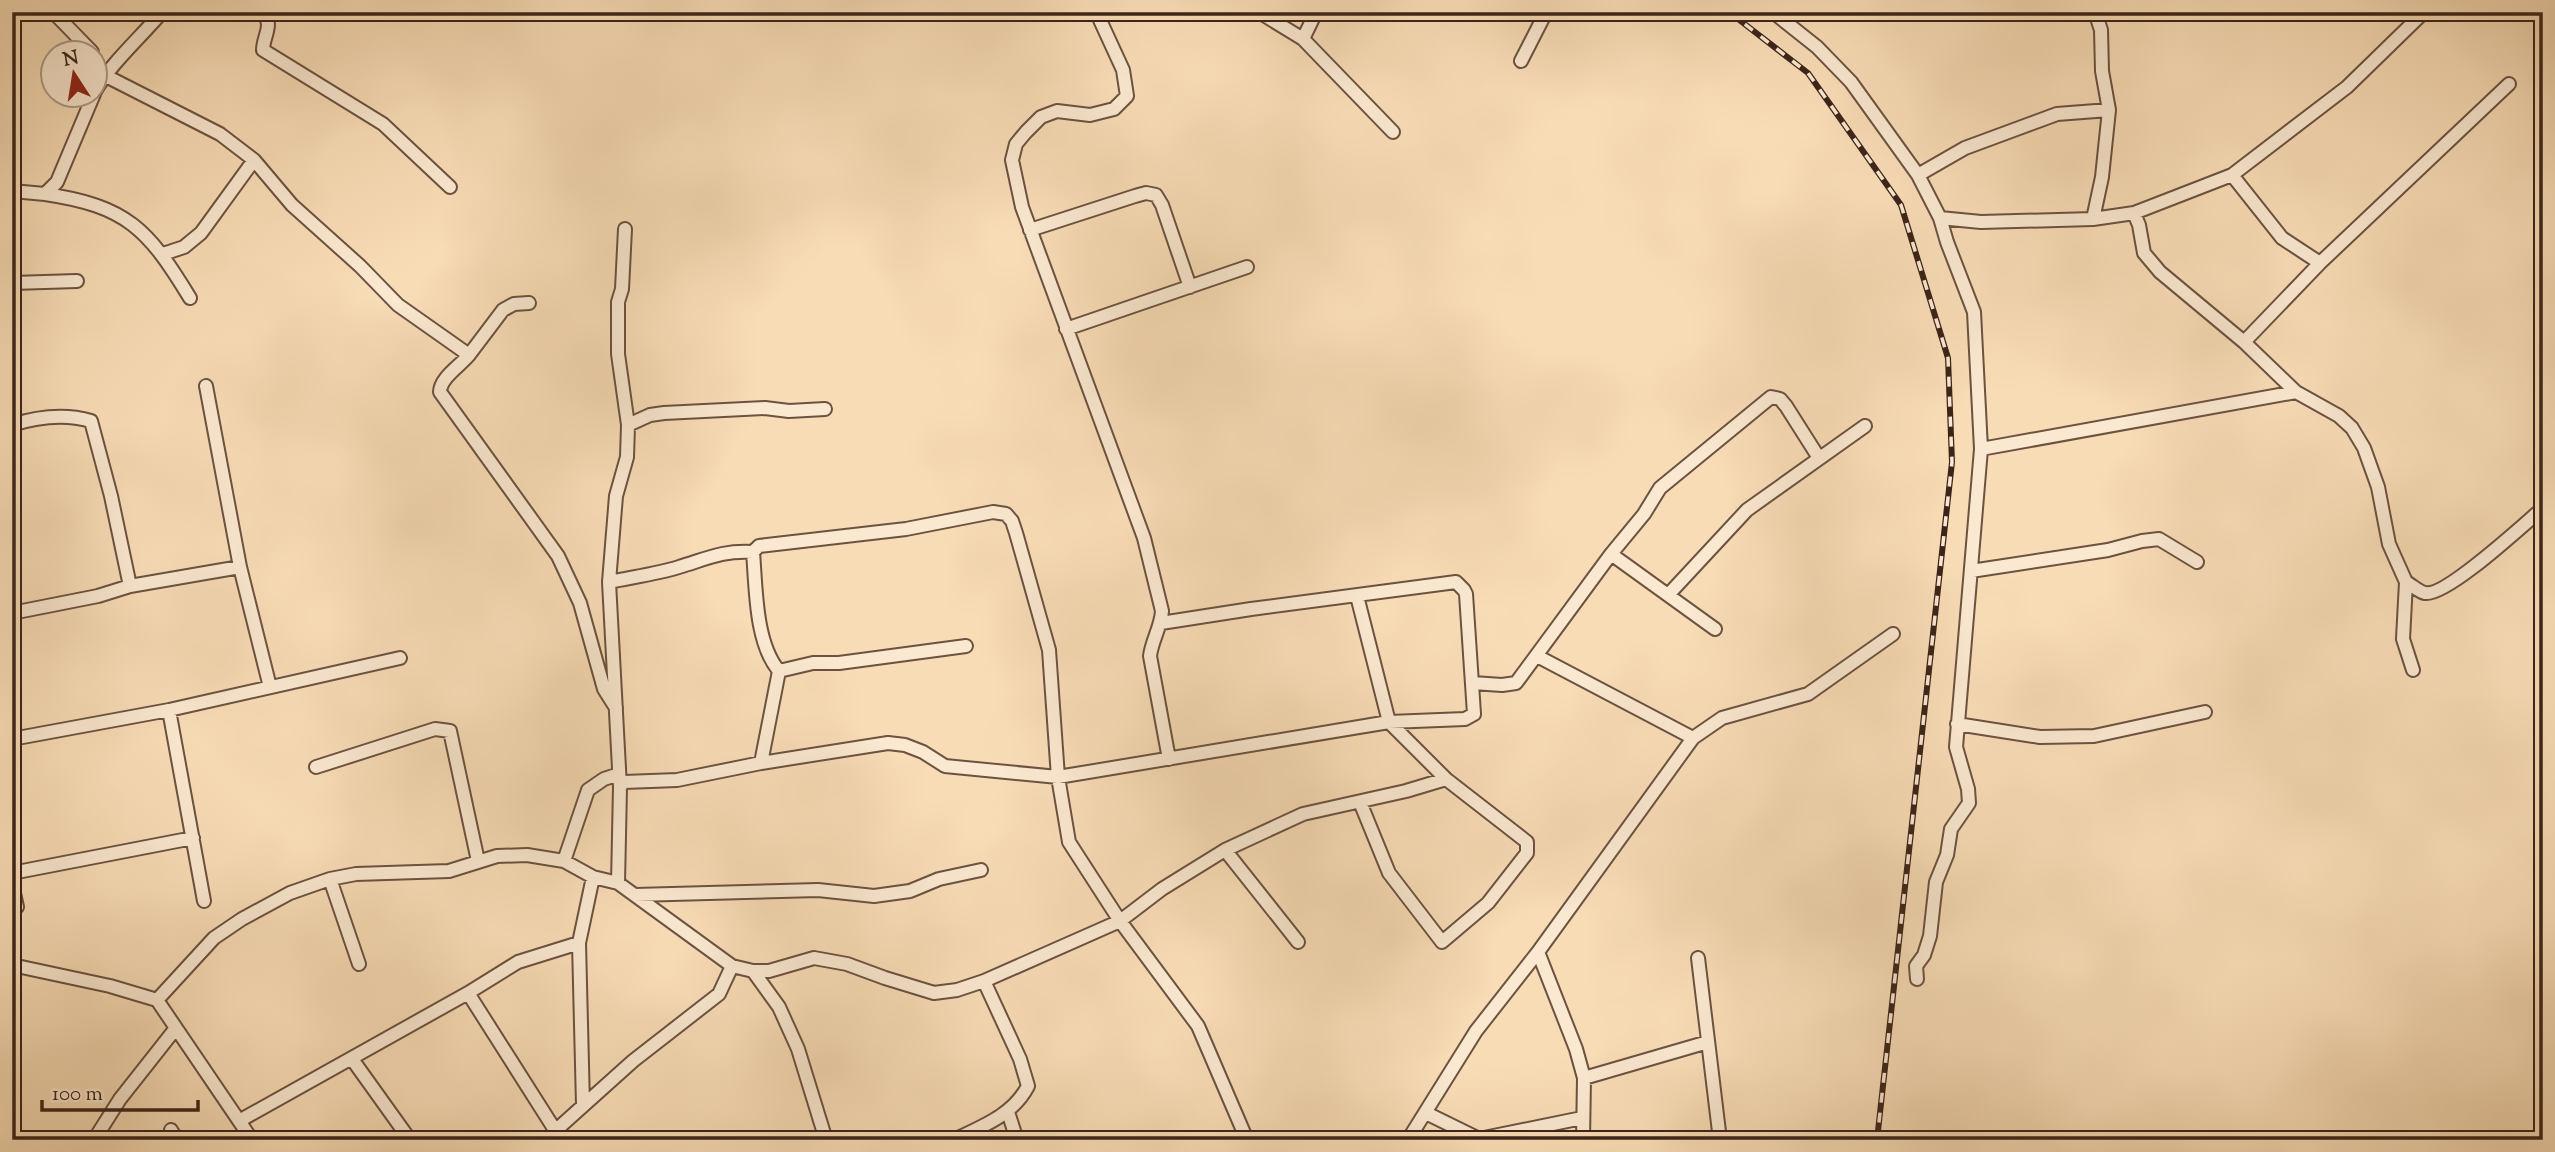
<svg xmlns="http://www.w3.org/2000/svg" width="2555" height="1152" font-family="'Sorts Mill Goudy',serif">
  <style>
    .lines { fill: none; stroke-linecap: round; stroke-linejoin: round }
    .minor-casing { stroke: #6b5241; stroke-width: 16 }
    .minor { stroke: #fae8d0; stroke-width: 12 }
    .rail-casing { stroke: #3c241a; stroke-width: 6 }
    .rail { stroke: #fae8d0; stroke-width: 3.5; stroke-dasharray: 10; stroke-linecap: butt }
  </style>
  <rect width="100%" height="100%" fill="#f8dcb6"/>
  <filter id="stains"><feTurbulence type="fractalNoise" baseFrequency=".00286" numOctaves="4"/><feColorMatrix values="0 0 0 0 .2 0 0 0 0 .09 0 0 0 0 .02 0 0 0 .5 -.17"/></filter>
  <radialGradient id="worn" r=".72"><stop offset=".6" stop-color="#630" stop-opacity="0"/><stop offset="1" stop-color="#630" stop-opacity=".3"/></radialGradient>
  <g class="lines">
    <defs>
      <path id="minor" d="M260,12C276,23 263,35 263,50L383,124L450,187
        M1101,12L1100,20L1123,70L1127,96L1114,109L1090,115L1057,111L1041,117L1026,132L1016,144L1012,160L1022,207L1144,538L1162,611C1161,627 1152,640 1150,656L1169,759
        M1259,12L1303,39L1393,132
        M1773,12L1817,47L1851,82L1918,175L1940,218L1947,242L1974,312L1981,449L1956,747L1968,789L1969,803L1951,829L1947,855L1936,882L1930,936L1924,955L1916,966L1917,979
        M57,16L92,52
        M1303,39L1316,12
        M1521,61L1546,12
        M104,75L220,134L254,160L292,205L360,266L398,305L469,355C460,366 440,378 440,392L558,556L580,603L604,689L616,708
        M94,93C109,65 141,37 162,12
        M1918,175L1965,148L2057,114L2109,110
        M2232,175L2282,238L2320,263
        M12,191L45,194L57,182L94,94
        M45,194C127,206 148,229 190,298
        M2134,213L2139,225L2144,253L2160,272L2244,342L2296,392L2339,416L2352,428L2364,448L2378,487L2389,544L2406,582L2403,639L2413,670
        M1940,218L1981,222L2093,219L2134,213L2232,175L2347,87L2424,12
        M2093,219L2102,177L2109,110L2102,71L2101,30L2095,12
        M1030,230L1135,196L1146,193L1156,195L1162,205L1190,287
        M163,254L184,247L201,233L254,160
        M12,283L77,281
        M1066,329L1247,267
        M2244,342L2320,263L2509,84
        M469,355L503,310L514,304L529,303
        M206,386L240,567
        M12,425C37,417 66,414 91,421L111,496L130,586
        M628,425L650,415L664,413L765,408L789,411L825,409
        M1981,449L2296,392
        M753,552C756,587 755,643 779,671L761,763
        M1611,554L1715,629
        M1971,571L2108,550L2142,541L2159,539L2197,562
        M609,582C632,577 657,574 679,567C706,559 723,550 753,552L759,546L906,529L993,512L1006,514L1012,521L1016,533L1049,650L1058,777L1069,842L1120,921L1198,1026L1247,1140
        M2406,582C2412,585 2419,592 2425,593C2446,597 2524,524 2543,508
        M1668,595L1747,510L1865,426
        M1357,596L1389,722L1446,779L1527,842V853L1488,903L1442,942L1389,873L1360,802
        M12,613L98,596L130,586L240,567L270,687
        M1537,656L1693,738
        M779,671L813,663H839L966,646
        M1473,683L1502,685L1516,683L1611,554L1644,514L1660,488L1771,397L1780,399L1786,406L1819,458
        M169,710L204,901
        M1957,724L2040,737L2094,736L2205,712
        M12,739L169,710L400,658
        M316,767L435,729L450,731L478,861
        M620,787L609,582L616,496L627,457L628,425L618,354V302L622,289L625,229
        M1225,850L1298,942
        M564,861L588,790L604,779L619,774
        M12,873L193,838
        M330,879L359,964
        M618,883L620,787L624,782L677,780L761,763L888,743L905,745L923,752L945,766L1058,777L1389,722L1465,719L1474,714L1466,594L1464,590L1456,582L1251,609L1161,623
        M12,884L17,907
        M635,895L818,890L874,896L910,891L939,879L981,870
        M1538,952L1576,1049L1584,1078L1583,1140
        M1698,958L1720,1140
        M12,965L110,986L157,1000L252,1140
        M753,971L779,1007L798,1049L826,1140
        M984,981L1120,921L1162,889L1225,850L1303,814L1406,791L1446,779
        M468,993L555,1130
        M157,1000L214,938L242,919L290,893L330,879L356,874L449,871L497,856L527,855L564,861L593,877L618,883L732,966L753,971H769L814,958L847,964L885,978L934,993L957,990L984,981L1020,1059L1028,1086C1013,1115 983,1126 954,1140
        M352,1059L410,1140
        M1584,1078L1708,1042
        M583,1105L579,943L593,877
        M1008,1112L1017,1140
        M1426,1113L1479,1139L1582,1118
        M239,1121L468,993L518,962L579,943
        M171,1130L177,1140
        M94,1140L120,1099L176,1028
        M545,1140L633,1061L719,994L732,966
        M1408,1140L1476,1031L1538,952L1693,738L1722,718L1808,694L1893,634"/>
    </defs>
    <!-- minor casing -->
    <use href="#minor" class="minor-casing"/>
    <!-- minor -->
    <use href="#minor" class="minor"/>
    <defs>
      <path id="rail" d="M1729,12L1808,73L1901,205L1948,358L1952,462L1877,1140"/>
    </defs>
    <!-- rail casing -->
    <use href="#rail" class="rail-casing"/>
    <!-- rail -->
    <use href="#rail" class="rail"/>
  </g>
  <!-- margin -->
  <rect width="2555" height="1152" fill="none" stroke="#f8dcb6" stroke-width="42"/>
  <rect x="14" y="14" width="2527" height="1124" fill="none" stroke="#3c241a" stroke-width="3.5"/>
  <rect x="21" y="21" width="2513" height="1110" fill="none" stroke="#3c241a" stroke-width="2"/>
  <!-- north arrow -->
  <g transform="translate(74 74) rotate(348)"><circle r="33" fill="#fae8d0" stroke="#ae9a87" stroke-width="2"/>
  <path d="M0-5L12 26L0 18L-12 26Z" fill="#8f2418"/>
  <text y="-10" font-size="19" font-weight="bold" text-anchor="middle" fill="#3c241a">N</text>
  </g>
  <!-- scale -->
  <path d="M42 1100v10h156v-10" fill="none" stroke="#3c241a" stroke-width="3.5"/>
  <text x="52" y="1100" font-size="21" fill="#3c241a" stroke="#fae8d0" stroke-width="5" paint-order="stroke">100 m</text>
  <rect width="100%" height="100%" filter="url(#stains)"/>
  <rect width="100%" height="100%" fill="url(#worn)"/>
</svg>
